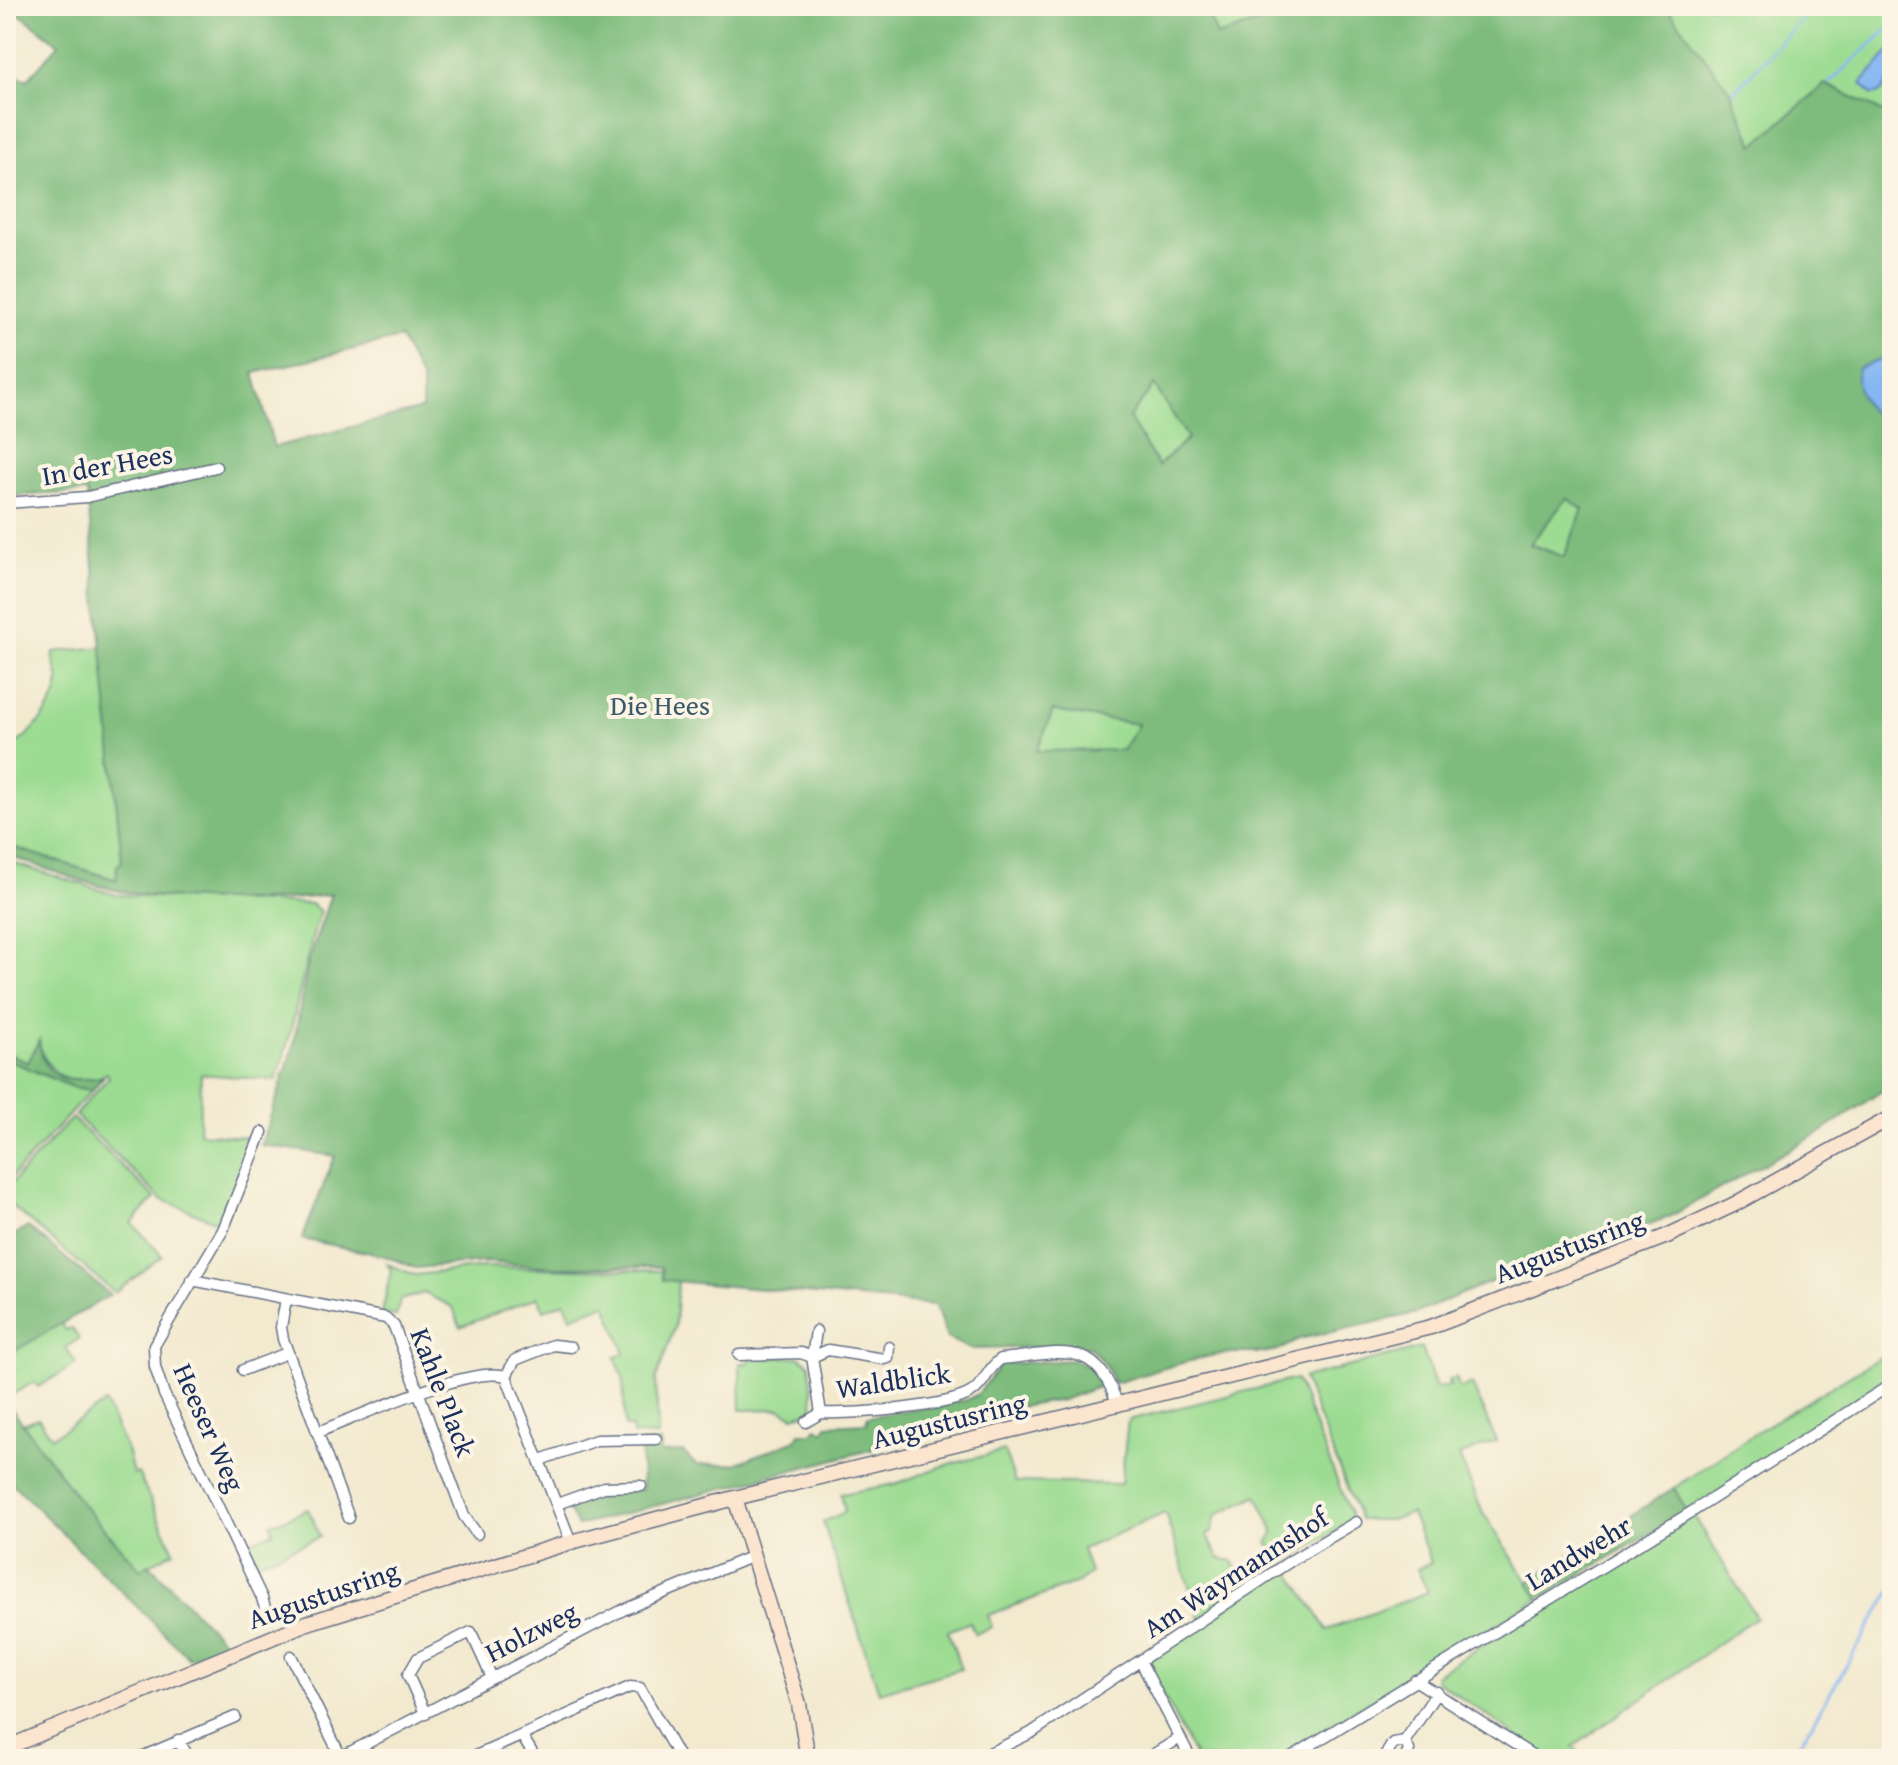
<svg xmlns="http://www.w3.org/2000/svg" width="1898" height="1765" font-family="'Gentium Book Plus',serif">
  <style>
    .green { fill: #9cdc92; stroke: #5c8678; stroke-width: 2 }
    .forest { fill: #7dbc7c; stroke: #4c766d; stroke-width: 2; fill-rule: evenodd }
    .water { fill: #86b7f2; stroke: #5073a8; stroke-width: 2 }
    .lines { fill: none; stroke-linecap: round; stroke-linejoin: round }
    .stream { stroke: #86b7f2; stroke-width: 3 }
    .street-casing { stroke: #667085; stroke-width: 13 }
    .secondary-casing { stroke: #667085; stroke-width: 17 }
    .street { stroke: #fff; stroke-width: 10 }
    .secondary { stroke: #fce5cf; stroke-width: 14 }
    .labels { text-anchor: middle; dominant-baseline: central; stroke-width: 8; stroke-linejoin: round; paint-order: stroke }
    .street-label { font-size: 28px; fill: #1b2f5e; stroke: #fcf5e5 }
    .park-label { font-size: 28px; fill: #3b5a6b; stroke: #fcf5e5 }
  </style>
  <rect width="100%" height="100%" fill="#fcf5e5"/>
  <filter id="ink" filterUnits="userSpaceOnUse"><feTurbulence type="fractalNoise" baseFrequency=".0125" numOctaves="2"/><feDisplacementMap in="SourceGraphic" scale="16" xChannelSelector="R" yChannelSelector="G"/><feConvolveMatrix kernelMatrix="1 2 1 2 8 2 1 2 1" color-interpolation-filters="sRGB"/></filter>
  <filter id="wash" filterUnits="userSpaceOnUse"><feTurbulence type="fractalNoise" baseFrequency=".006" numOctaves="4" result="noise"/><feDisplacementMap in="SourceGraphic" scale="32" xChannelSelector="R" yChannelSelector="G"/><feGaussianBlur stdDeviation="1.8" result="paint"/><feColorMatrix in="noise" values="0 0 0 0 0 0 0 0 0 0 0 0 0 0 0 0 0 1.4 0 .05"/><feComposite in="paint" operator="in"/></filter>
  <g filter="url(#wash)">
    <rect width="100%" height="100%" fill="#f2e9ce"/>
    <!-- green -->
    <path class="green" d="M1205,6H1270L1277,17L1217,36Z
      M1665,6H1892V232L1800,278Z
      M1154,385L1188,438L1158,466L1129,418Z
      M1568,497L1583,510L1564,557L1529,543Z
      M102,647L122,862L117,866V880L6,845V749C29,739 62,702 58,676C56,666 52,663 54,652Z
      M1052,711L1139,724L1122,751H1036Z
      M6,861L116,895L311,904L320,911C302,967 296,1025 276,1080L201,1074L199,1133L255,1138L222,1224L161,1199L75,1115L109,1077L107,1073C76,1092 45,1075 39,1041L28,1064L6,1052Z
      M6,1059L72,1087L92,1090L6,1183Z
      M72,1118L155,1198L132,1223L162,1256L115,1293L6,1201V1189Z
      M387,1264L415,1275L485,1267L662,1271L663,1279L678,1281L675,1326L656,1379L658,1436L633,1435L631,1427H625L623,1377L615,1357L625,1353L606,1304L571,1317L565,1302L544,1310L538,1297L460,1327L453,1307L424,1293L400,1300L396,1316L382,1314L391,1270Z
      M61,1323L66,1330L72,1328L79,1339L66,1347L76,1364L38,1387L34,1382L6,1398V1356Z
      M1422,1348L1436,1388L1450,1386L1448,1381L1456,1378L1460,1389L1472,1384L1496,1441L1459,1456L1482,1511L1539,1599L1275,1759H1196L1146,1662L1287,1567L1327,1630L1428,1592L1417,1569L1431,1562L1411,1513L1390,1520H1360L1303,1378Z
      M1892,1350V1382L1687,1512L1674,1488L1766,1426Z
      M800,1357L810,1364L814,1411L793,1416L780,1409L741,1410L740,1363H748L750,1358Z
      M1296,1379L1351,1515L1349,1523L1264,1576L1258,1575L1275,1554L1268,1543L1274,1532L1257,1495L1216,1515L1212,1532L1207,1535L1219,1558L1233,1561L1246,1588L1200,1619L1165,1513L1082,1549L1090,1573L1079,1582L988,1615L992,1627L975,1634L970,1622L948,1631L961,1669L879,1692L823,1522L845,1512L841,1494L895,1484L943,1466L1004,1451L1015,1482L1121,1484L1128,1420Z
      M105,1403L128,1453L133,1474L138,1473L174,1551L140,1570L82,1504L23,1424L38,1418L52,1437Z
      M308,1509L320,1537L251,1565L241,1546L273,1532L271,1524Z
      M1693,1514L1756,1617L1573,1747L1587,1759H1550L1437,1681L1435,1675Z"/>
    <!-- forest -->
    <path class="forest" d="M9,6H1205L1217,36L1276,17L1270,6H1666L1730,91L1754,145L1825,84L1892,116V356L1858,368L1888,416L1892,415V1084L1823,1131L1669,1217L1480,1286L1417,1313L1299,1339C1266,1362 1249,1348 1216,1355C1181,1361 1148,1374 1114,1383L1105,1364L1089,1346L970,1349L947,1338L935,1305L663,1280L661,1267H554L484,1262L416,1268L385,1256L302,1239L335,1156L261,1145L293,1048L308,963L331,894C283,904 159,901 111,889C76,880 41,867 6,855V845L116,880L117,866L122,862L87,492L6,496V71L27,80L59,44ZM400,338L422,381V409L274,447L254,373ZM1154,385L1188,438L1158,466L1129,418ZM1567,498L1583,509L1564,557L1530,544ZM1053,711L1138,724V725L1122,750L1037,751Z
      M39,1040C44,1084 69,1081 103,1077L92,1090L72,1087L6,1059V1052L28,1063Z
      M28,1227L110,1295L6,1356V1240Z
      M1074,1360L1092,1368L1101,1386L1062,1400L1006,1409L974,1423L577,1526L568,1508L571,1502L598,1492L642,1489L641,1443L661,1442V1453L683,1452L696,1465L735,1464L796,1440L800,1433H812L817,1428L824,1431L827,1425L867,1423V1417L967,1400L978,1394L1001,1364Z
      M6,1401L82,1504L140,1569L149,1564L224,1642L189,1658L6,1477Z
      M1674,1488L1687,1512L1539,1599L1528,1582Z"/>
    <!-- water -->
    <path class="water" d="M1892,48C1892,65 1893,92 1872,95L1861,84Z
      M1892,356V415L1879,417C1863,409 1854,385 1858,368Z"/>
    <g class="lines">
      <!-- stream -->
      <path class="stream" d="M1829,83L1892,25
        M1733,93L1814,6
        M1791,1759L1892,1589"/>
    </g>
  </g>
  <g filter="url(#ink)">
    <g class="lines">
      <defs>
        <path id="street" d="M6,503L87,497L216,467
          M262,1132L223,1230L154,1346L155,1367L164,1394L262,1598L267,1615
          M192,1280L386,1318L394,1326L464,1516L477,1534
          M286,1299L281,1327L283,1339L349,1518
          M889,1347L888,1358L884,1359L828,1350L812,1357L821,1413C852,1414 948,1408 972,1392C985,1384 988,1367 1001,1359C1062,1353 1096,1337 1118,1406
          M739,1355L801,1353L812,1357L816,1331
          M243,1370L287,1353
          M506,1376L515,1360L553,1345L571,1347
          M806,1422L821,1413
          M318,1432C358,1417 469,1365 506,1376L571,1542
          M540,1460L596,1440L656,1439
          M557,1504L604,1487L641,1486
          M291,1656L341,1757
          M1141,1662L1191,1759
          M1415,1680L1538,1759
          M425,1713L408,1675L418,1658L471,1632L492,1678
          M522,1736L536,1759
          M178,1740L190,1759
          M1405,1741L1409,1750L1405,1759
          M137,1759L235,1717
          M337,1759L623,1610L753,1556
          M469,1759L630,1687L640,1688L680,1759
          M977,1759L1031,1733L1292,1560L1356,1522
          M1146,1759L1180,1738
          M1288,1759L1690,1513L1892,1384
          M1383,1759L1393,1743L1405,1741L1437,1692"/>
        <path id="secondary" d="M735,1498L799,1704L808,1759
          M6,1748L307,1623L571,1542L735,1498L1431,1327L1667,1236L1733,1205L1892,1117"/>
      </defs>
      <!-- street casing -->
      <use href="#street" class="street-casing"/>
      <!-- secondary casing -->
      <use href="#secondary" class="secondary-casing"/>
      <!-- street -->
      <use href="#street" class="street"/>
      <!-- secondary -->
      <use href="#secondary" class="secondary"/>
    </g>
  </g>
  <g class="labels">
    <!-- street labels -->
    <g class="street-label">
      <text transform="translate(107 464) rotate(-10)">In der Hees</text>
      <text transform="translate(1569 1246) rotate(-21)">Augustusring</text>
      <text transform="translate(893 1380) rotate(-8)">Waldblick</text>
      <text transform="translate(444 1392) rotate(69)">Kahle Plack</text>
      <text transform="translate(949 1420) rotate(-14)">Augustusring</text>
      <text transform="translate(210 1427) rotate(66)">Heeser Weg</text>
      <text transform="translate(1578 1552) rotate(-31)">Landwehr</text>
      <text transform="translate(1235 1572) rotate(-33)">Am Waymannshof</text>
      <text transform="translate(323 1594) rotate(-19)">Augustusring</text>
      <text transform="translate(531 1631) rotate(-27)">Holzweg</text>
    </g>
    <!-- park labels -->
    <g class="park-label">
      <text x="660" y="704">Die Hees</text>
    </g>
  </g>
  <!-- margin -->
  <rect width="1898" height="1765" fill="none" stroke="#fcf5e5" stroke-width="32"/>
</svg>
